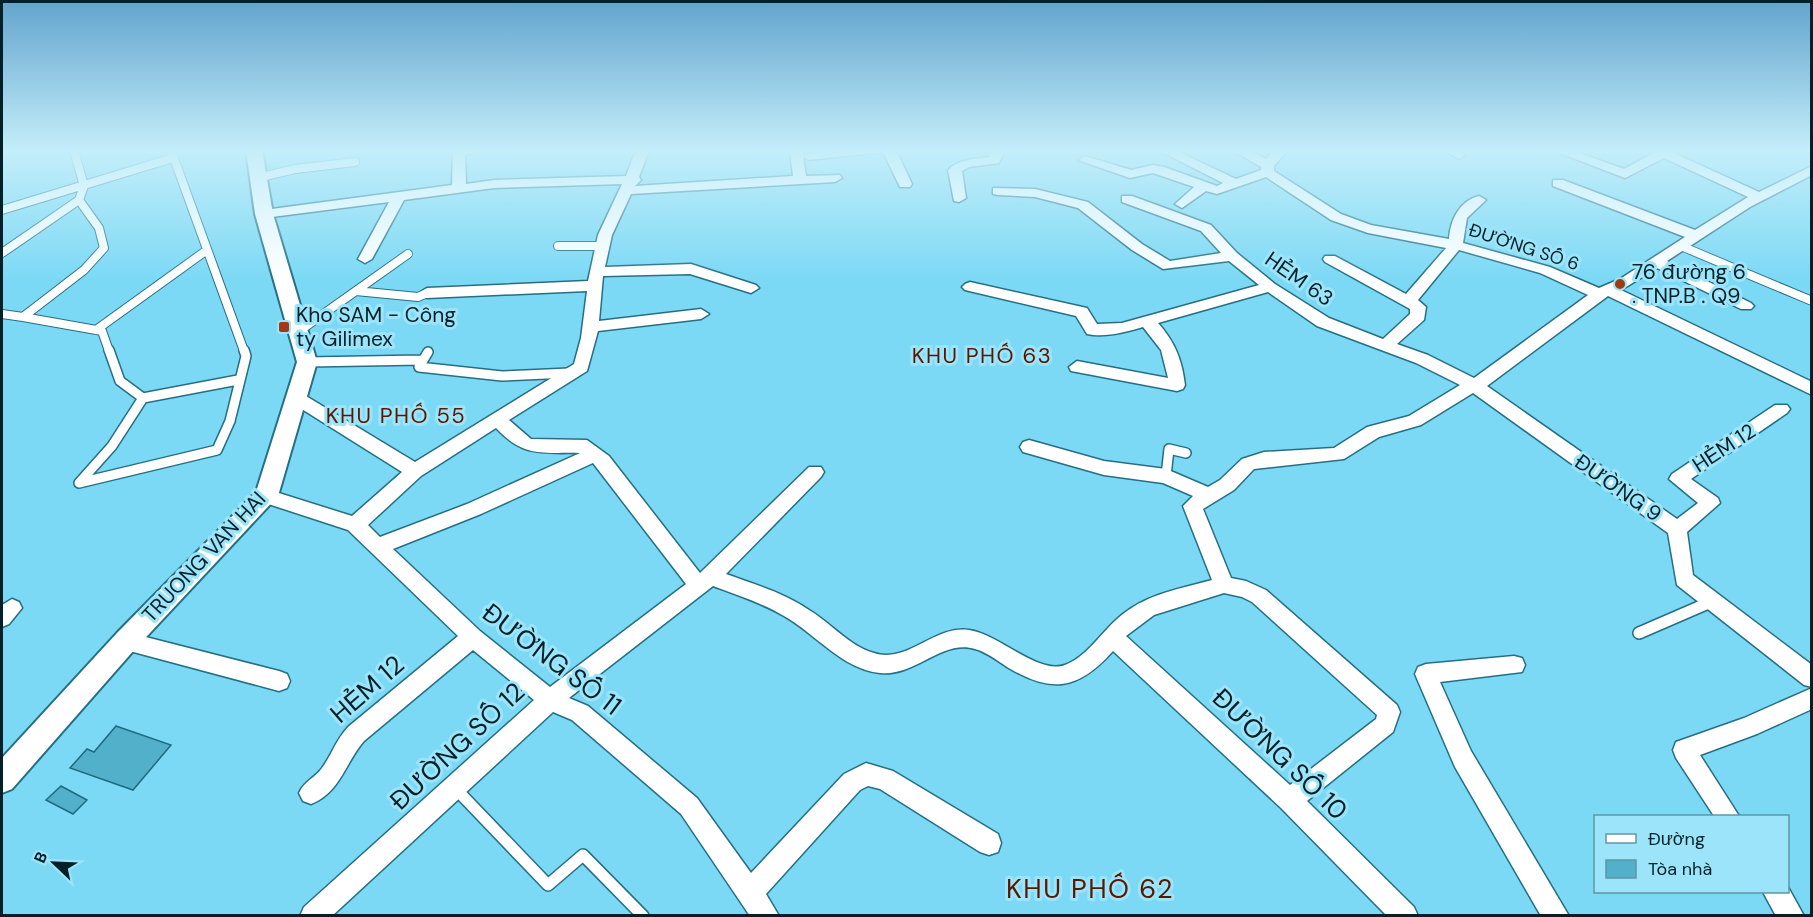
<svg xmlns="http://www.w3.org/2000/svg" width="1813" height="917" font-family="'DM Sans',sans-serif">
  <style>
    .building { fill: #52b0cb; stroke: #206b7e; stroke-width: 1.5 }
    .lines { fill: none; stroke-linecap: round; stroke-linejoin: round }
    .service-far2-casing { stroke: #256f83; stroke-width: 10 }
    .service-far1-casing { stroke: #256f83; stroke-width: 12 }
    .service-casing { stroke: #256f83; stroke-width: 14 }
    .minor-casing { stroke: #256f83; stroke-width: 3 }
    .tertiary-casing { stroke: #256f83; stroke-width: 4 }
    .service-far2 { stroke: #fff; stroke-width: 8 }
    .service-far1 { stroke: #fff; stroke-width: 9 }
    .service { stroke: #fff; stroke-width: 11 }
    .minor { fill: #fff; fill-rule: evenodd }
    .tertiary { fill: #fff; fill-rule: evenodd }
    .poi-dot { fill: #a03a11; stroke: #9ce4fa; stroke-width: 2 }
    .labels { text-anchor: middle; dominant-baseline: central; stroke-width: 6; stroke-linejoin: round; paint-order: stroke }
    .far-street-label { font-size: 18px; fill: #022028; stroke: #9ce4fa }
    .poi-label { font-size: 21px; fill: #022028; stroke: #9ce4fa; text-anchor: start }
    .street-label { font-size: 21px; fill: #022028; stroke: #9ce4fa }
    .neighbourhood-label { font-size: 22px; letter-spacing: 1.5px; fill: #571700; stroke: #9ce4fa }
    .near-street-label { font-size: 26px; fill: #022028; stroke: #9ce4fa }
    .near-neighbourhood-label { font-size: 27px; letter-spacing: 1.5px; fill: #571700; stroke: #9ce4fa }
  </style>
  <rect width="100%" height="100%" fill="#7cd9f5"/>
  <!-- building -->
  <path class="building" d="M116,726L171,745L133,790L70,768L87,749L94,752Z
    M61,786L87,800L73,814L46,800Z"/>
  <g class="lines">
    <defs>
      <path id="service-far2" d="M171,150L244,351
        M257,178L295,169L355,162
        M79,200L99,228L104,248L84,270L23,317L102,331L109,351
        M2,210L173,158
        M558,246H601
        M1681,246L1812,301
        M2,253L79,200L84,186L74,150
        M356,291L418,297L427,293
        M2,314L23,317
        M96,330L207,250
        M298,332L408,254"/>
      <path id="service-far1" d="M109,350L120,381L143,398L238,380
        M428,352L419,367L502,376L569,373
        M307,362L422,360
        M1166,476L1169,449L1186,453
        M79,483L217,450L230,421L246,356L244,350
        M79,483L112,446L143,398
        M1710,602L1713,601"/>
      <path id="service" d="M1639,633L1713,601
        M455,788L548,885L583,855L643,916"/>
      <path id="minor" d="M453,150H486L465,155L466,184L494,180L626,176L636,150H649L639,177L641,180L635,186L793,176L790,150H803V155L829,150H896L912,184L910,187H900L883,152L809,160L803,157L806,176L840,175L842,178L835,182L631,194L612,235L605,267L691,264L756,285L759,288L751,293L690,274L603,276L599,321L701,309L709,314L701,319L598,331L587,371L509,420L531,439L587,440L609,456L700,573L809,467H821L824,472L821,477L726,574C754,584 784,593 809,610C831,623 849,646 874,653C908,664 934,625 969,630C999,634 1038,675 1065,665C1089,656 1103,629 1123,614C1148,594 1182,588 1212,580L1183,506L1193,496L1163,483L1104,475L1023,452L1020,447L1023,442L1029,440L1104,461L1166,469L1208,487L1220,480L1242,459L1264,452L1334,448L1367,427L1409,416L1460,385L1416,363L1317,326L1268,292L1158,323C1175,342 1182,360 1185,385L1183,389L1177,391L1071,371L1069,367L1077,361L1168,378L1161,350L1143,327C1126,332 1105,338 1087,334L1076,316L965,290L962,287L965,284L970,282L1087,308L1097,324L1122,323L1259,285L1229,261L1163,269L1132,250L1078,208L1035,197L998,195L993,194V188L1035,189L1088,202L1142,244L1170,261L1221,253L1201,231L1122,202V196H1132L1211,225L1237,253L1275,284L1329,318L1383,339L1410,314V309L1325,262L1323,259L1325,256H1335L1406,294L1446,248L1368,233L1331,220L1266,177L1217,194L1206,191L1182,208L1175,204L1194,187L1153,173L1130,178L1078,160L1085,156L1131,170L1153,165L1164,167L1217,186L1223,183L1158,150H1175L1236,179L1261,170V167L1232,150H1249L1266,159L1274,150H1288L1274,166V171L1341,214L1371,225L1449,239C1450,221 1459,201 1479,196L1486,200L1467,218L1463,243L1550,267L1599,288L1620,279L1685,237L1553,186V180H1563L1695,230L1748,197L1664,158L1625,178L1552,150H1571L1624,169L1659,150H1675L1674,153L1759,192L1812,166V175L1750,207L1667,261L1751,303L1754,306L1751,309H1741L1657,268L1621,290L1812,382V395L1608,296L1487,386L1677,519L1698,503L1669,479L1672,474L1775,405H1787L1790,409L1787,413L1691,479L1718,498L1720,503L1687,532L1693,575L1812,665V687L1804,685L1677,585L1668,533L1473,393L1421,425L1379,437L1344,459L1254,469L1234,490L1203,509L1231,578L1246,581L1266,590L1397,705L1400,712L1393,732L1307,801L1414,907L1418,916H1387L1281,808L1113,651C1078,690 1052,694 1007,667C997,660 986,652 975,649C942,639 915,677 880,673C842,669 816,634 784,616C762,603 737,595 713,586L569,698L588,706L697,798L751,873L844,774L866,763L893,771L998,834L1001,843L998,852L989,855L980,852L880,789L868,786L860,790L766,894L779,916H750L681,814L572,720L553,712L332,916H300L304,907L534,700L473,650L364,741C345,763 340,793 311,804L303,801L299,793C304,781 315,778 322,768C333,753 334,743 348,727L458,636L348,530L259,501L257,496L259,491L266,489L352,516L402,472L289,401L287,397L289,393H301L415,462L574,364L581,338L587,291L427,298L419,293L427,288L588,281L598,235L622,184L494,188L404,200L372,259L365,263L358,259L389,202L264,218L257,214L264,210L452,185ZM1459,250L1540,273L1588,295L1474,378L1428,355L1397,344L1424,320L1426,307L1418,300ZM496,428C524,458 542,452 580,453L467,504L380,537L368,525L421,476ZM593,463L686,584L550,687L480,631L393,549L481,514ZM1224,593L1242,597L1252,602L1377,715L1376,719L1290,785L1126,636L1154,615Z
        M992,150H1005L999,163L969,167L962,171L966,198L959,202L954,201L948,170C959,159 974,159 989,157Z
        M1443,150H1460L1465,155L1459,159Z
        M12,599L19,602L22,608L9,624L2,627V605Z
        M126,632L279,671L287,674L290,681L287,688L279,691L126,650L119,647L115,641L119,635Z
        M1514,656L1522,658L1525,665L1522,672L1440,682L1471,751L1569,916H1541L1455,767L1415,674L1418,667L1426,664Z
        M1812,688V709L1757,734L1700,755L1739,816H1714L1676,758L1673,750L1676,742L1744,718Z
        M1788,887L1804,916H1776L1763,892H1788Z"/>
      <path id="tertiary" d="M246,150H262L273,214L317,362L278,496L135,649L12,789L2,793V758L117,633L256,492L297,362L255,214Z"/>
    </defs>
    <!-- service-far2 casing -->
    <use href="#service-far2" class="service-far2-casing"/>
    <!-- service-far1 casing -->
    <use href="#service-far1" class="service-far1-casing"/>
    <!-- service casing -->
    <use href="#service" class="service-casing"/>
    <!-- minor casing -->
    <use href="#minor" class="minor-casing"/>
    <!-- tertiary casing -->
    <use href="#tertiary" class="tertiary-casing"/>
    <!-- service-far2 -->
    <use href="#service-far2" class="service-far2"/>
    <!-- service-far1 -->
    <use href="#service-far1" class="service-far1"/>
    <!-- service -->
    <use href="#service" class="service"/>
    <!-- minor -->
    <use href="#minor" class="minor"/>
    <!-- tertiary -->
    <use href="#tertiary" class="tertiary"/>
  </g>
  <!-- sky -->
  <linearGradient id="sky" x2="0" y2="1"><stop stop-color="#62a4cd"/><stop offset="0.54" stop-color="#c4eefa"/><stop offset="1" stop-color="#c4eefa" stop-opacity="0"/></linearGradient>
  <rect width="1813" height="279" fill="url(#sky)"/>
  <!-- markers -->
  <g class="poi-dot">
    <circle cx="1620" cy="284" r="6"/>
    <rect x="278" y="321" width="12" height="12" rx="3"/>
  </g>
  <g class="labels">
    <!-- far-street labels -->
    <g class="far-street-label">
      <text transform="translate(1524 247) rotate(18)">ĐƯỜNG SỐ 6</text>
    </g>
    <!-- poi labels -->
    <g class="poi-label">
      <text x="1632" y="272">76 đường 6<tspan x="1632" dy="24">. TNP.B . Q9</tspan></text>
      <text x="296" y="315">Kho SAM - Công<tspan x="296" dy="24">ty Gilimex</tspan></text>
    </g>
    <!-- street labels -->
    <g class="street-label">
      <text transform="translate(1299 279) rotate(35)">HẺM 63</text>
      <text transform="translate(1724 448) rotate(-33)">HẺM 12</text>
      <text transform="translate(1618 488) rotate(35)">ĐƯỜNG 9</text>
      <text transform="translate(204 557) rotate(-47)">TRUONG VAN HAI</text>
    </g>
    <!-- neighbourhood labels -->
    <g class="neighbourhood-label">
      <text x="982" y="355">KHU PHỐ 63</text>
      <text x="396" y="415">KHU PHỐ 55</text>
    </g>
    <!-- near-street labels -->
    <g class="near-street-label">
      <text transform="translate(552 659) rotate(37)">ĐƯỜNG SỐ 11</text>
      <text transform="translate(367 689) rotate(-41)">HẺM 12</text>
      <text transform="translate(457 746) rotate(-43)">ĐƯỜNG SỐ 12</text>
      <text transform="translate(1280 754) rotate(44)">ĐƯỜNG SỐ 10</text>
    </g>
    <!-- near-neighbourhood labels -->
    <g class="near-neighbourhood-label">
      <text x="1090" y="888">KHU PHỐ 62</text>
    </g>
  </g>
  <!-- border -->
  <rect width="1813" height="917" fill="none" stroke="#022028" stroke-width="6"/>
  <!-- legend -->
  <rect x="1594" y="815" width="195" height="78" fill="#9ce4fa" stroke="#5e96a6" stroke-width="1.5"/>
  <rect x="1606" y="834" width="30" height="9" fill="#ffffff" stroke="#5e96a6" stroke-width="1.5"/>
  <text x="1648" y="845" font-size="18" fill="#022028">Đường</text>
  <rect x="1606" y="860" width="30" height="18" fill="#52b0cb" stroke="#5e96a6" stroke-width="1.5"/>
  <text x="1648" y="875" font-size="18" fill="#022028">Tòa nhà</text>
  <!-- north arrow -->
  <g transform="translate(54 863) rotate(293)" stroke="#9ce4fa" stroke-width="4.5" paint-order="stroke">
  <path d="M0-4.5L10 22L0 15L-10 22Z" fill="#022028"/>
  <text y="-9" font-size="16" font-weight="bold" text-anchor="middle" fill="#022028">B</text>
  </g>
</svg>
